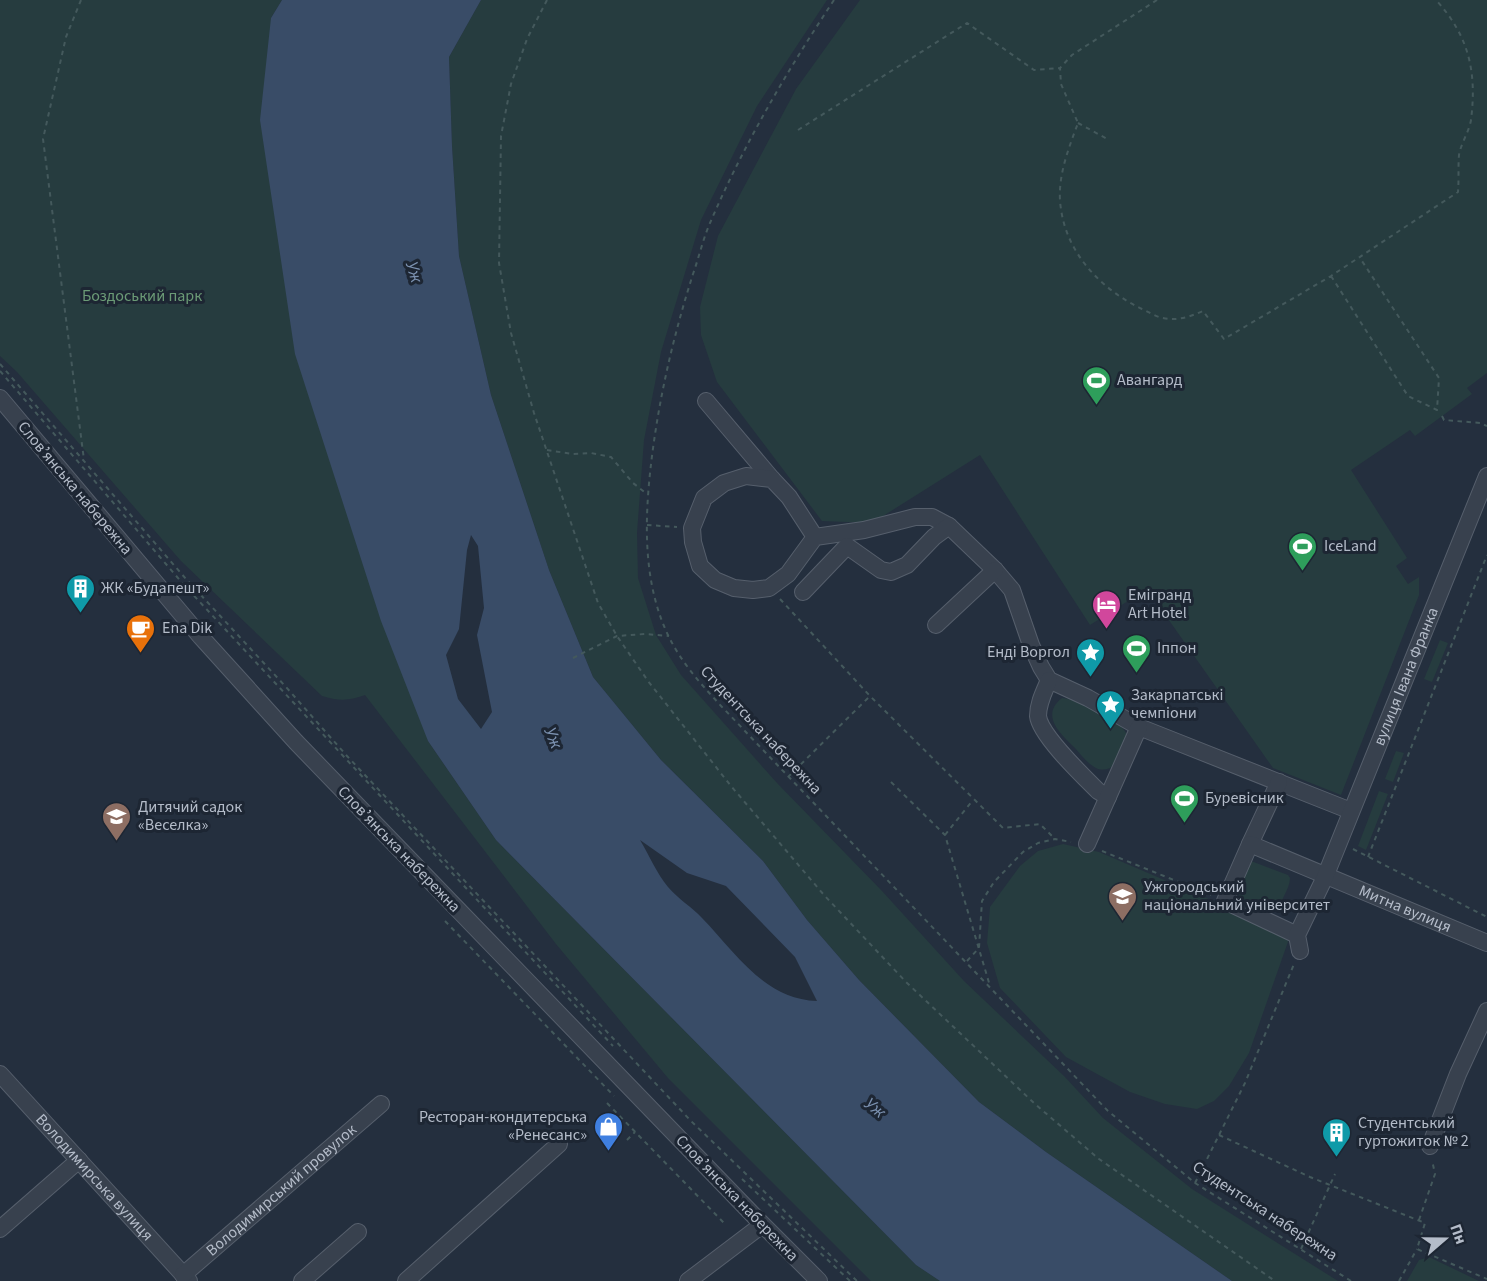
<svg xmlns="http://www.w3.org/2000/svg" width="1487" height="1281" font-family="'Source Sans 3',sans-serif">
  <style>
    .green { fill: #263c3f }
    .water { fill: #394c67; fill-rule: evenodd }
    .lines { fill: none; stroke-linecap: round; stroke-linejoin: round }
    .minor-casing { stroke: #565f6c; stroke-width: 18 }
    .path { stroke: #44595c; stroke-width: 2; stroke-dasharray: 4.5 4.5; stroke-linecap: butt }
    .minor { stroke: #38414e; stroke-width: 16 }
    .labels { text-anchor: middle; dominant-baseline: central; stroke-width: 6; stroke-linejoin: round; paint-order: stroke }
    .park-label { font-size: 16px; fill: #6b9a76; stroke: #1d2633 }
    .poi-label { font-size: 16px; fill: #b4bcc9; stroke: #1d2633; text-anchor: start }
    .street-label { font-size: 16px; fill: #b4bcc9; stroke: #1d2633 }
    .water-label { font-size: 18px; font-style: italic; fill: #7c92b1; stroke: #1d2633 }
  </style>
  <rect width="100%" height="100%" fill="#242f3e"/>
  <!-- green -->
  <path class="green" d="M0,0H282L271,18L428,741L496,840L916,1265L940,1281H871L668,1078L556,944L365,695C349,701 338,701 322,696L181,561L17,372L0,356Z
    M481,0H827L757,106L701,220L661,352L644,440L637,533L638,578L656,635L681,675L777,783L882,891L964,981L1064,1076L1103,1118L1192,1189L1338,1281H1232L1046,1152L979,1102L859,980L807,920L763,861L661,760L593,677L549,570L491,395L459,256L452,146L449,57Z
    M860,0H1487V373L1467,388L1472,394L1415,436L1410,430L1351,470L1407,558L1396,566L1408,584L1419,577V595L1341,795L1273,768L1147,589L1090,625L980,455L872,523L822,521L717,382L701,335L700,307L718,236L796,89Z
    M1440,640L1448,643L1432,682L1424,679Z
    M1062,698C1080,699 1120,718 1127,735C1123,745 1119,762 1110,768C1105,770 1100,770 1096,768C1088,764 1081,755 1075,748C1062,735 1039,716 1062,698Z
    M1396,751L1404,753L1393,782L1385,779Z
    M1379,791L1388,794L1366,850L1358,846Z
    M1063,844L1099,852L1218,903L1290,936L1249,1053L1229,1086L1214,1101L1197,1109L1165,1104L1130,1092L1066,1057L1000,988L987,943L990,907L1020,866L1038,851Z
    M1251,861L1288,875L1290,878C1290,884 1287,890 1284,896C1275,920 1259,905 1241,898L1237,892Z
    M1429,1257L1479,1281H1407L1419,1260Z"/>
  <!-- water -->
  <path class="water" d="M282,0H481L449,57L452,146L459,256L491,395L549,570L593,677L661,760L763,861L807,920L859,980L979,1102L1046,1152L1232,1281H940L916,1265L496,840L428,741L381,621L295,354L260,120L271,18ZM471,535L478,546L484,608L477,635L492,712L481,729L458,699L446,655L459,629L467,550ZM640,840L687,873L726,886L795,957L817,1001C764,999 736,953 702,918C692,907 678,899 668,887C657,874 649,855 640,840Z"/>
  <g class="lines">
    <defs>
      <g id="minor">
        <path d="M0,398L201,637L296,742L758,1220L819,1281"/>
        <path d="M706,401L772,479"/>
        <path d="M815,537L788,574L769,588L753,590L734,588L715,580L700,566L693,542L692,528L704,498L724,483L746,476L772,479L789,497L815,537L864,530L915,517H932L949,526"/>
        <path d="M803,592L847,546L881,570L891,572L907,565L934,537L949,526L995,570L1012,590L1031,645L1041,667L1049,680L1088,698L1139,727L1351,811"/>
        <path d="M936,625L995,570"/>
        <path d="M1049,680C1044,692 1038,703 1038,716C1040,735 1083,776 1098,791L1108,797"/>
        <path d="M1087,844L1139,727"/>
        <path d="M1250,844L1279,782"/>
        <path id="s1" d="M1297,935L1225,901L1250,844L1487,943"/>
        <path id="s2" d="M1300,951L1297,935L1325,877L1487,476"/>
        <path id="s3" d="M0,1074L189,1281"/>
        <path d="M1430,1146L1458,1074L1487,1011"/>
        <path d="M0,1229L79,1160"/>
        <path id="s4" d="M183,1275L381,1104"/>
        <path d="M302,1281L358,1232"/>
        <path d="M406,1281L559,1144"/>
        <path d="M688,1281L762,1225"/>
      </g>
    </defs>
    <!-- minor casing -->
    <use href="#minor" class="minor-casing"/>
    <!-- path -->
    <path class="path" d="M81,0L66,37L43,139L84,460
      M547,0L527,39L511,84L501,136L499,263L511,333L534,413L598,603L617,636L648,681L731,786L824,895L906,982L1035,1104L1099,1159L1275,1281
      M834,0C787,71 744,144 710,223C703,239 699,257 693,274C674,334 660,393 652,456C645,512 642,573 664,626C677,658 699,682 722,707L1108,1111L1195,1183L1351,1281
      M1157,0L1072,55L1060,68L1061,84L1078,123C1068,150 1056,180 1061,209C1067,254 1102,290 1142,309C1149,312 1156,317 1163,318C1178,321 1189,317 1203,311L1224,339L1331,276L1458,192C1459,180 1458,167 1459,155C1461,143 1469,132 1471,120C1477,72 1469,36 1436,0
      M1078,123L1109,140
      M798,130L967,23L1034,70L1060,68
      M1331,276L1408,396L1437,410L1439,378L1360,258
      M0,364L186,579L286,687L347,756L691,1121L857,1281
      M0,371L184,585L613,1046
      M1442,416L1444,420L1480,423L1487,426
      M547,450L572,454L591,453L611,457L633,483L647,494
      M647,525L677,527
      M780,599L870,696L1003,828L1040,824L1055,839
      M573,658L617,636L645,634L669,636
      M788,777L869,697
      M891,782L945,835L990,986
      M945,835L973,800
      M1353,849L1487,917
      M1102,851L1211,895
      M1368,857L1487,555
      M445,921L614,1096
      M967,961L979,948L982,901L994,882L1023,852L1038,843L1055,839L1071,842
      M607,1103L725,1224
      M1219,1135L1310,1177L1425,1223L1417,1249L1487,1279
      M627,1140L635,1132
      M742,1179L850,1281
      M1195,1183L1245,1083L1294,964
      M1419,1220L1435,1174L1432,1160
      M1301,1249L1335,1174
      M1399,1281L1417,1249"/>
    <!-- minor -->
    <use href="#minor" class="minor"/>
  </g>
  <!-- icons -->
  <defs>
    <symbol id="stadium-pin" viewBox="-11 -11 22 30"><path d="M0 17L-7.5 6A9.5 9.5 0 1 1 7.5 6Z" fill="#2e9e5b" stroke="#1d2633"/><path d="M0-5a6.5 5 0 1 0 0 10a6.5 5 0 1 0 0-10ZM-3.5-1.8h7v3.6h-7Z" fill="#fff"/></symbol>
    <symbol id="building-pin" viewBox="-11 -11 22 30"><path d="M0 17L-7.5 6A9.5 9.5 0 1 1 7.5 6Z" fill="#0f9aa8" stroke="#1d2633"/><path d="M-4-6H4V6H1V3H-1V6H-4ZM-2.5-4.3h1.7v1.8h-1.7ZM.8-4.3h1.7v1.8H.8ZM-2.5-1h1.7V.8h-1.7ZM.8-1h1.7V.8H.8Z" fill="#fff"/></symbol>
    <symbol id="hotel-pin" viewBox="-11 -11 22 30"><path d="M0 17L-7.5 6A9.5 9.5 0 1 1 7.5 6Z" fill="#d1479c" stroke="#1d2633"/><path d="M-6-4.5h1.5V1H6V5H4.5V3h-9V5H-6ZM-4 0a1.8 1.8 0 1 1 3.6 0ZM.5 0V-2.5h3Q6-2.5 6 0Z" fill="#fff"/></symbol>
    <symbol id="cafe-pin" viewBox="-11 -11 22 30"><path d="M0 17L-7.5 6A9.5 9.5 0 1 1 7.5 6Z" fill="#e8710a" stroke="#1d2633"/><path d="M-5.5-4.5H6V0H3Q3 3.5 0 3.5H-2.5Q-5.5 3.5-5.5 0ZM3-3.2v2h1.7v-2ZM-6 4.5H4V6H-6Z" fill="#fff"/></symbol>
    <symbol id="sight-pin" viewBox="-11 -11 22 30"><path d="M0 17L-7.5 6A9.5 9.5 0 1 1 7.5 6Z" fill="#0f9aa8" stroke="#1d2633"/><path d="M0-6L1.8-2.2L6-1.7L2.9 1.2L3.7 5.4L0 3.3L-3.7 5.4L-2.9 1.2L-6-1.7L-1.8-2.2Z" fill="#fff"/></symbol>
    <symbol id="school-pin" viewBox="-11 -11 22 30"><path d="M0 17L-7.5 6A9.5 9.5 0 1 1 7.5 6Z" fill="#8d6e63" stroke="#1d2633"/><path d="M0-5L7-2L0 1L-7-2ZM-4 1L0 2.5L4 1V4Q0 6-4 4Z" fill="#fff"/></symbol>
    <symbol id="university-pin" viewBox="-11 -11 22 30"><path d="M0 17L-7.5 6A9.5 9.5 0 1 1 7.5 6Z" fill="#8d6e63" stroke="#1d2633"/><path d="M0-5L7-2L0 1L-7-2ZM-4 1L0 2.5L4 1V4Q0 6-4 4Z" fill="#fff"/></symbol>
    <symbol id="shop-pin" viewBox="-11 -11 22 30"><path d="M0 17L-7.5 6A9.5 9.5 0 1 1 7.5 6Z" fill="#3f7fe0" stroke="#1d2633"/><path d="M-5-2.5h2.3a2.7 3.5 0 0 1 5.4 0H5L5.5 6h-11ZM-1.5-2.5h3a1.5 2.3 0 0 0-3 0Z" fill="#fff"/></symbol>
  </defs>
  <g fill-rule="evenodd">
    <use href="#stadium-pin" x="1080" y="364" width="33" height="45"/>
    <use href="#stadium-pin" x="1286" y="530" width="33" height="45"/>
    <use href="#building-pin" x="64" y="572" width="33" height="45"/>
    <use href="#hotel-pin" x="1090" y="588" width="33" height="45"/>
    <use href="#cafe-pin" x="124" y="612" width="33" height="45"/>
    <use href="#stadium-pin" x="1120" y="632" width="33" height="45"/>
    <use href="#sight-pin" x="1074" y="636" width="33" height="45"/>
    <use href="#sight-pin" x="1094" y="688" width="33" height="45"/>
    <use href="#stadium-pin" x="1168" y="782" width="33" height="45"/>
    <use href="#school-pin" x="100" y="800" width="33" height="45"/>
    <use href="#university-pin" x="1106" y="880" width="33" height="45"/>
    <use href="#shop-pin" x="592" y="1110" width="33" height="45"/>
    <use href="#building-pin" x="1320" y="1116" width="33" height="45"/>
  </g>
  <g class="labels">
    <!-- park labels -->
    <g class="park-label">
      <text x="142" y="296">Боздоський парк</text>
    </g>
    <!-- poi labels -->
    <g class="poi-label">
      <text x="1117" y="380">Авангард</text>
      <text x="1324" y="546">IceLand</text>
      <text x="101" y="588">ЖК «Будапешт»</text>
      <text x="1128" y="595">Емігранд<tspan x="1128" dy="18">Art Hotel</tspan></text>
      <text x="162" y="628">Ena Dik</text>
      <text x="1157" y="648">Іппон</text>
      <text x="1070" y="652" text-anchor="end">Енді Воргол</text>
      <text x="1131" y="695">Закарпатські<tspan x="1131" dy="18">чемпіони</tspan></text>
      <text x="1205" y="798">Буревісник</text>
      <text x="138" y="807">Дитячий садок<tspan x="138" dy="18">«Веселка»</tspan></text>
      <text x="1144" y="887">Ужгородський<tspan x="1144" dy="18">національний університет</tspan></text>
      <text x="587" y="1117" text-anchor="end">Ресторан-кондитерська<tspan x="587" dy="18">«Ренесанс»</tspan></text>
      <text x="1358" y="1123">Студентський<tspan x="1358" dy="18">гуртожиток № 2</tspan></text>
    </g>
    <!-- street labels -->
    <g class="street-label">
      <text transform="translate(75 488) rotate(50)">Словʼянська набережна</text>
      <text stroke="none"><textPath href="#s2" startOffset="297">вулиця Івана Франка</textPath></text>
      <text transform="translate(761 730) rotate(47)">Студентська набережна</text>
      <text transform="translate(399 849) rotate(46)">Словʼянська набережна</text>
      <text stroke="none"><textPath href="#s1" startOffset="310">Митна вулиця</textPath></text>
      <text stroke="none"><textPath href="#s3" startOffset="140">Володимирська вулиця</textPath></text>
      <text stroke="none"><textPath href="#s4" startOffset="130">Володимирський провулок</textPath></text>
      <text transform="translate(737 1198) rotate(46)">Словʼянська набережна</text>
      <text transform="translate(1265 1211) rotate(33)">Студентська набережна</text>
    </g>
    <!-- water labels -->
    <g class="water-label">
      <text transform="translate(414 272) rotate(74)">Уж</text>
      <text transform="translate(553 738) rotate(68)">Уж</text>
      <text transform="translate(875 1108) rotate(39)">Уж</text>
    </g>
  </g>
  <!-- north arrow -->
  <g transform="translate(1445 1239) rotate(70)" stroke="#1d2633" stroke-width="4.5" paint-order="stroke">
  <path d="M0-4.5L10 22L0 15L-10 22Z" fill="#b4bcc9"/>
  <text y="-9" font-size="16" font-weight="bold" text-anchor="middle" fill="#b4bcc9">Пн</text>
  </g>
</svg>
